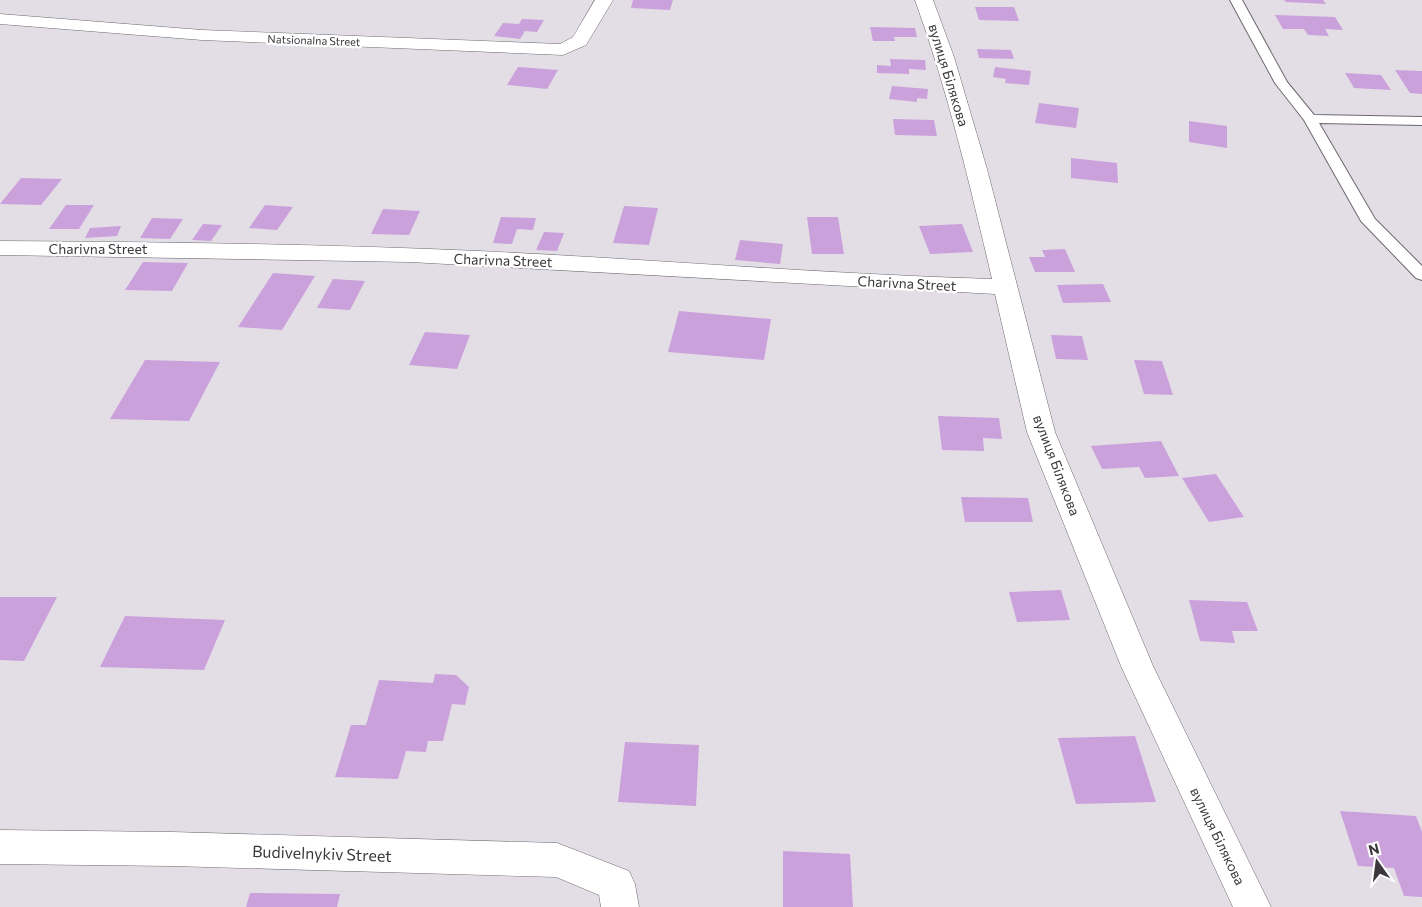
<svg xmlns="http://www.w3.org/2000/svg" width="1422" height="907" font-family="Commissioner,sans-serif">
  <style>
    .building { fill: #cba1db }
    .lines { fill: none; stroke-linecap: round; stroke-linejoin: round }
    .service-casing { stroke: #6c686e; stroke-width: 2 }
    .minor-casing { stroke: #6c686e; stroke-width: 1 }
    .service { fill: #fff; fill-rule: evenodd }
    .minor { fill: #fff; fill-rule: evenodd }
    .labels { text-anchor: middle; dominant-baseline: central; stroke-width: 4.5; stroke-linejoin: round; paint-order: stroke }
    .far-street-label { font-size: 11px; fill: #3a383b; stroke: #fff }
    .street-label { font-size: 14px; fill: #3a383b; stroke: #fff }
    .near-street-label { font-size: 16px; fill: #3a383b; stroke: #fff }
  </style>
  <rect width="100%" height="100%" fill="#e3dee6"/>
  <!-- building -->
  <path class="building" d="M633,0H673L670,10L631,8Z
    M1284,0H1323L1326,4L1286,2Z
    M975,7H1014L1019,21L979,20Z
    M1275,15L1335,17L1343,30L1325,29L1329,36L1308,35L1304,29H1283Z
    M522,19L544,20L537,32L525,31L520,39L494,36L503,23L519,24Z
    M870,27L915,28L917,37H894L895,41H873Z
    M977,49L1011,50L1014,59L979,58Z
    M890,59L925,60L926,70L909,69V74L877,73V65L891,66Z
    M518,67L558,70L547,89L507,85Z
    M995,67L1031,71L1029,85L1005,83L1006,79L993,77Z
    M1395,70L1422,71V94L1410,93Z
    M1345,73L1381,75L1391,90L1354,88Z
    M892,86L928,89L927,99L917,98V102L889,99Z
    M1039,103L1079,108L1076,128L1035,123Z
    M893,119L934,120L937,136L895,135Z
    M1189,121L1227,126V148L1189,142Z
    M1071,158L1117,163L1118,183L1071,178Z
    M21,178L62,179L41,205L0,204Z
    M66,205H94L79,229H49Z
    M265,205L293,207L277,230L249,228Z
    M624,206L658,208L649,245L613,243Z
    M383,209L420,211L409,235L371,234Z
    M501,217L536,218L533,230L517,229L512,244L493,243Z
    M807,217H838L844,254H812Z
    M152,218L183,219L170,239L140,238Z
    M203,224L222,225L211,241L192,240Z
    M962,224L973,252L930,254L919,226Z
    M121,226L117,236L85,238L90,228Z
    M544,232L564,233L557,251L536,250Z
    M740,240L783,244L780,264L735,260Z
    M1065,249L1075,272H1035L1029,257H1045L1042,250Z
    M143,262L188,263L172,291L125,290Z
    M273,273L315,276L282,330L238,327Z
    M333,279L365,281L350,310L317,308Z
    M1103,284L1111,302L1063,303L1057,285Z
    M679,311L771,319L764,360L668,352Z
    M425,332L470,335L457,369L409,365Z
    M1051,335L1082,336L1088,360L1056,359Z
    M145,360L220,362L189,421L110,419Z
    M1134,360L1162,361L1173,395L1144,394Z
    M938,416L999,418L1002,439L983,438L984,451L942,450Z
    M1161,441L1179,476L1145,478L1139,467L1102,469L1091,446Z
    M1216,474L1244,517L1209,522L1182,478Z
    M961,497L1028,498L1033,522H965Z
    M1061,590L1070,620L1017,622L1009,592Z
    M0,597H57L24,661L0,660Z
    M1189,600L1247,602L1258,631H1232L1235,643L1200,641Z
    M125,616L225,620L204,670L100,667Z
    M435,674L456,675L469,687L465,705L452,704L443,741H428L426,752L406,751L398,779L335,777L351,725H366L379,680L433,683Z
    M1135,736L1156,802L1076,804L1058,738Z
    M625,742L699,745L696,806L618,802Z
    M1340,811L1416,816L1422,832V897L1404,896L1394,868L1358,866Z
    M783,851L850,854L853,907H783Z
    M250,893L340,894L337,907H246Z"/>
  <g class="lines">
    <defs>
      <path id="service" d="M1230,0H1242L1287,82L1314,115L1422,117V125L1319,123L1375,219L1422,266V280L1416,278L1361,221L1304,120L1275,83Z"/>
      <path id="minor" d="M595,0H613L586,45L563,55L202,40L0,24V14L202,30L560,44L573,37Z
        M915,0H933L954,57L987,169L1055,432L1153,666L1271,907H1233L1121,666L1027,432L995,294L410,262L0,255V241C160,242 319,244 479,251C650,259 821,274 992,279C970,185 948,91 915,0Z
        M0,830L172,832L557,843L629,871L635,884L639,907H601L599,895L556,877L172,866L0,864Z"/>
    </defs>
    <!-- service casing -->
    <use href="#service" class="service-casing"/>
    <!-- minor casing -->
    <use href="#minor" class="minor-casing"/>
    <!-- service -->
    <use href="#service" class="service"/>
    <!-- minor -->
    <use href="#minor" class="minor"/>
  </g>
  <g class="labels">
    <!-- far-street labels -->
    <g class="far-street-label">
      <text transform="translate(314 40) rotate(2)">Natsionalna Street</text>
    </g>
    <!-- street labels -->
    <g class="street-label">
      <text transform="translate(949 75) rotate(73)">вулиця Білякова</text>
      <text x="98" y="248">Charivna Street</text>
      <text transform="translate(503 260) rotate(2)">Charivna Street</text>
      <text transform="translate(907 283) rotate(3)">Charivna Street</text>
      <text transform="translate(1057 465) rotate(69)">вулиця Білякова</text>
      <text transform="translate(1218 836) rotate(64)">вулиця Білякова</text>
    </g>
    <!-- near-street labels -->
    <g class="near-street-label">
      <text transform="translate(322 853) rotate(2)">Budivelnykiv Street</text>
    </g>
  </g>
  <!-- north arrow -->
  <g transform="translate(1377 862) rotate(346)" stroke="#ffffff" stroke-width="4" paint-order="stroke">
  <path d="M0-4L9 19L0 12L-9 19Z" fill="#3a383b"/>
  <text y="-8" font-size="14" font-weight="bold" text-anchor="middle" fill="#3a383b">N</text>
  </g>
</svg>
